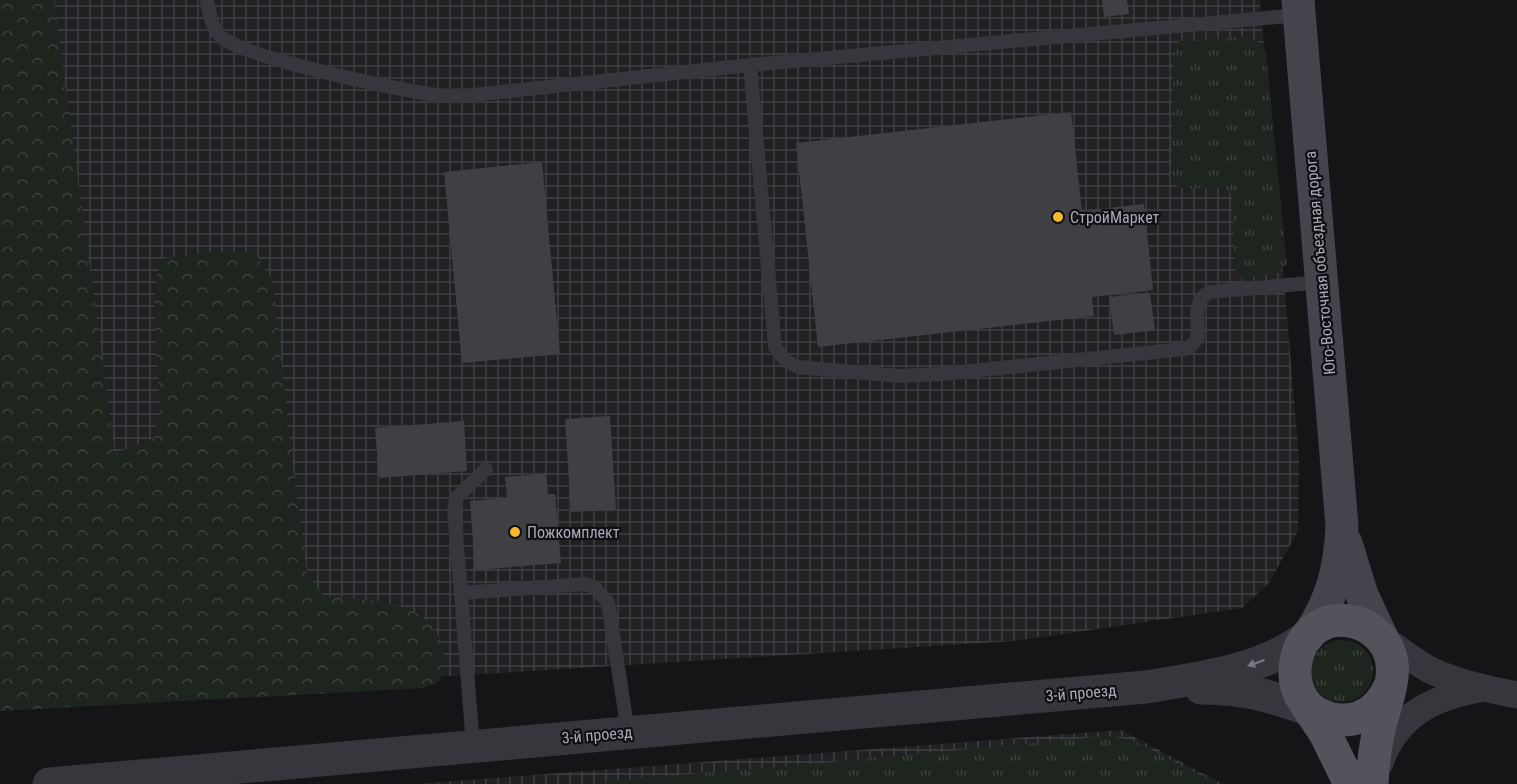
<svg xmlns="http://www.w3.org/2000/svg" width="1517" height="784" font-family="'Roboto Condensed',sans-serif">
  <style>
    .industrial { fill: url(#industrial-grid) }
    .grass { fill: url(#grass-tufts) }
    .forest { fill: url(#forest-crowns) }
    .building { fill: #3f4044 }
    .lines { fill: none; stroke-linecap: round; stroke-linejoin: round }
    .service { stroke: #36373c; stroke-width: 14 }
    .minor { stroke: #36373c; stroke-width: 27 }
    .tertiary { stroke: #36373c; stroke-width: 33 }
    .secondary { stroke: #44454c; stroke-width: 33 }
    .primary { stroke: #52535b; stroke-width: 33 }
    .oneway { fill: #747780 }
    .poi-dot { fill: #f8b82c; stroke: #101012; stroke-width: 2 }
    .labels { text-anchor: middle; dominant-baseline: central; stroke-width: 4.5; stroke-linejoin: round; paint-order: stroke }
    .poi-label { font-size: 16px; fill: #a6abb7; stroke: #101012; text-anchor: start }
    .street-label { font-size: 16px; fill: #a6abb7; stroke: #101012 }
  </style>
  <defs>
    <pattern id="industrial-grid" width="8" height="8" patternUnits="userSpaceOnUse" patternTransform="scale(1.5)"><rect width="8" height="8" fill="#212124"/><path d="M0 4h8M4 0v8" fill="none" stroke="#3e3f42"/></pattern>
    <pattern id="grass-tufts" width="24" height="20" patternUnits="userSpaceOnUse" patternTransform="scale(1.5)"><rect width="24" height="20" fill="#1d251e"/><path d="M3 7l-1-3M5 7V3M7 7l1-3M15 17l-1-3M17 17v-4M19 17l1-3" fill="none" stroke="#3b423c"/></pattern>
    <pattern id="forest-crowns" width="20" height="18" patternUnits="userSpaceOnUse" patternTransform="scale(1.5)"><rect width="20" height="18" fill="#1d251e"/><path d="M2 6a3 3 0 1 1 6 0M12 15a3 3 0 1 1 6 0" fill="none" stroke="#3b423c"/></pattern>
  </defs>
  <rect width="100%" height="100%" fill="#151517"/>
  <!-- industrial -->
  <path class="industrial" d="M0,0H1260L1299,457L1298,531L1269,583L1242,608L1014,641L0,704Z
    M1121,730L1223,784H416Z"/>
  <!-- grass -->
  <path class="grass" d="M1247,37L1261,43L1266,52L1287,264L1278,273L1243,279L1235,269L1232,195L1224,188L1183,189L1174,184L1171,175L1174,49L1179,41Z
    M1311 671a31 31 0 1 1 62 0a31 31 0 1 1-62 0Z
    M1107,736L1132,740L1217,784H599L616,780L810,764Z"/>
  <!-- forest -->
  <path class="forest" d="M0,0H54L115,453L150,441L160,417L154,299L160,259L225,250L256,254L273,282L293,467L307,573L324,596C364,600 433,598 442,647C445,663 446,667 439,682L423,688L0,711Z"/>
  <!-- building -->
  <path class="building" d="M1102,0H1127L1129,14L1104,17Z
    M1071,112L1082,211L1144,204L1153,290L1092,297L1094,316L818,347L796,143Z
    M542,162L560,354L462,363L444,172Z
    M1150,293L1155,330L1114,335L1109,297Z
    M610,416L616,510L571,512L565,419Z
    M464,421L467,471L379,478L375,428Z
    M546,474L548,494H555L561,563L475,570L470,501L507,498L505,477Z"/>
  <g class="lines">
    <!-- service -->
    <path class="service" d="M207,0C209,11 211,26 219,35C240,58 398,89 436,95C448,96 461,95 473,95L750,65
      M1299,15L750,65L775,347L786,361L798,367L899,376L942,374L1184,349L1191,346L1197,339C1200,322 1190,301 1210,292L1322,282
      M461,593L454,510L457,497L486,469
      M473,746L461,593L585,584L594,587L608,602L628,732"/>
    <!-- minor -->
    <path class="minor" d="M1378,635C1396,647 1412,660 1430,670C1458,683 1487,689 1517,695
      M1380,763C1397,713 1436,696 1485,688"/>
    <!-- tertiary -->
    <path class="tertiary" d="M1201,688C1249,688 1282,699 1325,716
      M49,784L1146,687C1201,678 1262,671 1308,636"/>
    <!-- secondary -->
    <path class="secondary" d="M1298,0L1342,526C1340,569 1332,600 1308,636
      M1346,543L1362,595L1384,642"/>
    <!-- primary -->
    <path class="primary" d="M1305,703L1325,733L1350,784
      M1372,784C1373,766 1375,747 1379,730C1384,706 1398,678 1390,654C1385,640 1373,628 1358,623C1287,601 1268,718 1343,720C1364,720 1380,707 1389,688"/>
  </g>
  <!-- one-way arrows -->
  <defs><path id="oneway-solid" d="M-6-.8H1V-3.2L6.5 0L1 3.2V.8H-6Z" transform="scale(1.5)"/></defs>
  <use class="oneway" href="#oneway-solid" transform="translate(1256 663) rotate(160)"/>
  <!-- markers -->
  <g class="poi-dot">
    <circle cx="1058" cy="217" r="6"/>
    <circle cx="515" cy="532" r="6"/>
  </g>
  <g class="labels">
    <!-- poi labels -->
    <g class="poi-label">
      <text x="1070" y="217">СтройМаркет</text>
      <text x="527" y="532">Пожкомплект</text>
    </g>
    <!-- street labels -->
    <g class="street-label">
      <text transform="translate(1320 263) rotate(-95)">Юго-Восточная объездная дорога</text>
      <text transform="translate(1081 693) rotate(-5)">3-й проезд</text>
      <text transform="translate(597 735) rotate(-5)">3-й проезд</text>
    </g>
  </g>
</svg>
